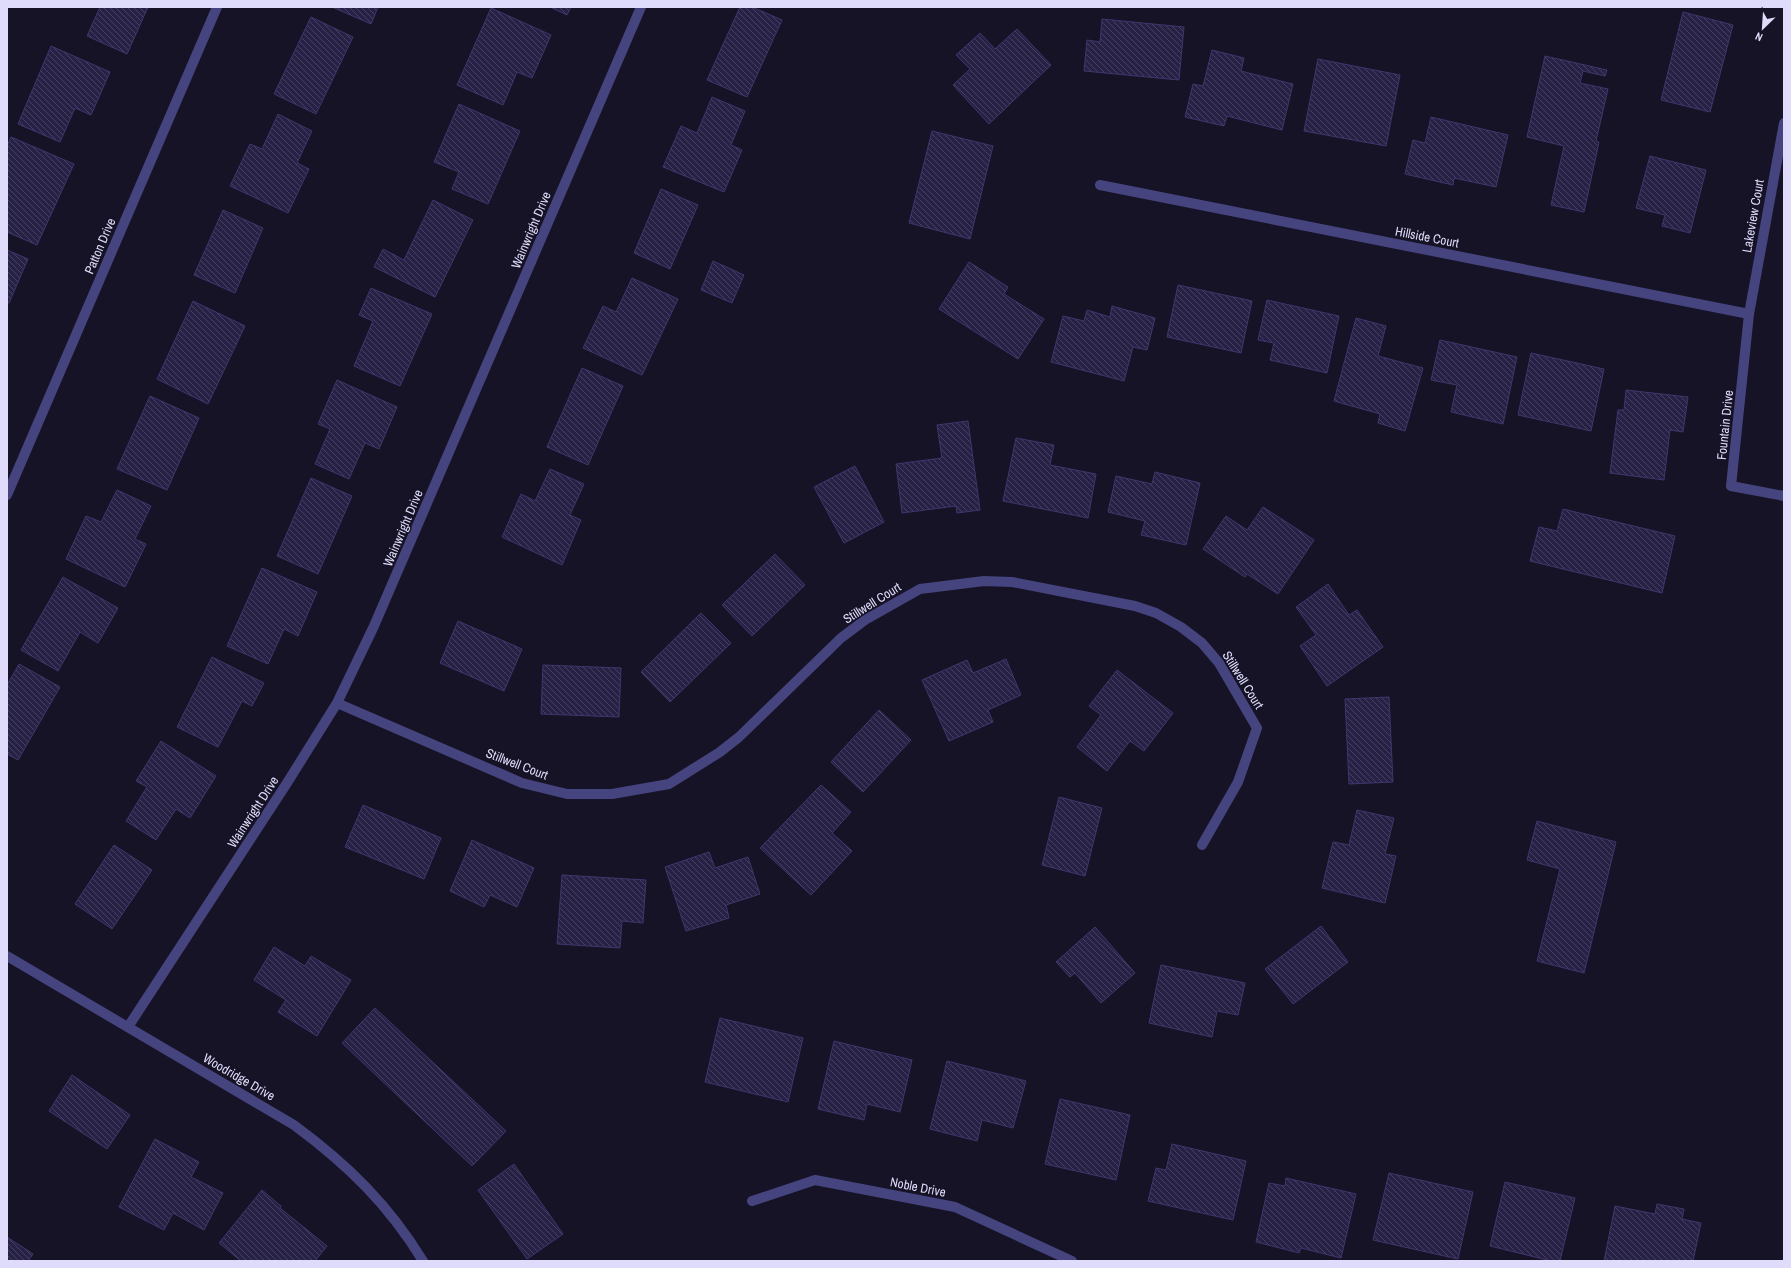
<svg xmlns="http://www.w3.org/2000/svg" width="1791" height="1268" font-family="'Archivo Narrow',sans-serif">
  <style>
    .building { fill: url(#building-back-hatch); stroke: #40366e }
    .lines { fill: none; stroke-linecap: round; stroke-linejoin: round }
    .minor { stroke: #45447f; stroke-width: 10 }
    .labels { text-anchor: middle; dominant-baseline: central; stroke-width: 3; stroke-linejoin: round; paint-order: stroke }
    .street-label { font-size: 13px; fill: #dfdcfb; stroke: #161326 }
  </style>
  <defs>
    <pattern id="building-back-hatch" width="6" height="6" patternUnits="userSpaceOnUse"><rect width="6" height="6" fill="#272145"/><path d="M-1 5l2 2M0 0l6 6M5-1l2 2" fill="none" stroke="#464161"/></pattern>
  </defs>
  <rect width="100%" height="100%" fill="#161326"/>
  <!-- building -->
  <path class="building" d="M100,7H148L127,54L87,36Z
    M332,7H378L371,24Z
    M550,7H571L567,15Z
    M740,7H752L782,20L747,97L707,80Z
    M491,8L551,35L532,78L517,72L503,105L457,85Z
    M1683,12L1733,25L1710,112L1661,100Z
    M311,17L353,37L316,114L274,94Z
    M1102,19L1184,27L1179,80L1084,71L1087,40L1100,42Z
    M1017,29L1051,65L989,124L953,85L970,69L956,55L980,33L995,49Z
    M51,46L110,72L91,115L75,108L60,142L18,124Z
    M1212,50L1244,58L1241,71L1293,84L1282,130L1227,116L1224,126L1185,117L1193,84L1203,86Z
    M1545,56L1607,70L1605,76L1583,71L1580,83L1608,89L1596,141L1599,142L1584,212L1551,205L1564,146L1527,137Z
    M1318,59L1400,75L1386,146L1304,131Z
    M712,97L745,111L731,145L742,150L724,192L663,167L681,126L697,133Z
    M459,104L520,131L488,204L452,189L459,172L434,162Z
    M278,114L312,131L297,163L309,169L288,213L230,186L250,144L262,149Z
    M1431,117L1508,135L1496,187L1454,178L1453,185L1405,174L1413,140L1425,143Z
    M932,131L993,146L970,239L909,223Z
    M11,137L74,164L37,245L7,232V146Z
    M1650,156L1706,170L1690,233L1662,226L1665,215L1636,208Z
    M661,189L698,205L670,269L634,253Z
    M433,200L473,220L435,297L374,267L383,249L404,260Z
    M223,210L263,228L235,293L194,275Z
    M7,250L28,259L9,303L7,302Z
    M713,261L744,275L732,303L701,290Z
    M969,262L1008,287L1004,294L1044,319L1018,359L939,309Z
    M632,278L678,299L642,375L583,348L603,306L616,312Z
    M1178,285L1252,301L1241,353L1167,337Z
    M371,288L432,314L400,386L354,366L373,321L359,315Z
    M1267,300L1339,316L1327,373L1270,360L1274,343L1258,340Z
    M193,301L245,326L208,404L157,379Z
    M1112,306L1155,318L1147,350L1133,347L1124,381L1051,362L1063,316L1084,321L1087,310L1110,317Z
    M1356,318L1386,326L1378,356L1423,368L1405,431L1378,423L1380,414L1334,401Z
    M1440,340L1517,357L1503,424L1451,412L1457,385L1431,380Z
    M1531,353L1604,369L1591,431L1518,415Z
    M582,368L623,386L588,465L547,447Z
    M337,380L397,407L379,449L365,443L349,479L315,464L330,429L318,424Z
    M1626,390L1688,397L1683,432L1670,430L1664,480L1610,473L1618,410H1624Z
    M150,396L199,418L167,490L117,469Z
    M968,421L980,510L957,513L956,506L902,513L896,464L942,458L937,425Z
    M1016,438L1054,445L1050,465L1096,474L1088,518L1003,501Z
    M855,466L884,522L844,543L814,487Z
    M550,469L584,484L570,515L581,520L562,565L502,537L521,494L535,501Z
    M1155,472L1200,483L1186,545L1141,535L1145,521L1108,512L1116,476L1152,484Z
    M311,478L352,496L318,574L277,556Z
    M117,490L151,506L135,539L146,544L125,587L66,559L86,516L101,522Z
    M1263,507L1314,540L1278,594L1247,574L1245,577L1203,549L1226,516L1247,530Z
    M1563,509L1675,536L1662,593L1530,561L1539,527L1557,531Z
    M775,554L805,585L752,636L722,605Z
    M262,568L317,592L298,636L284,629L268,664L227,646Z
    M63,577L118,608L98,643L80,632L58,671L21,650Z
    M1328,584L1349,615L1357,610L1383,647L1327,686L1300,646L1316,635L1296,607Z
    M701,613L731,643L670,702L641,672Z
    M458,621L522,649L504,691L440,663Z
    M212,657L264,683L252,706L242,701L218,747L177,727Z
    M1006,659L1021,695L988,710L993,722L949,741L922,680L967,660L973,673Z
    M19,664L60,687L18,760L7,754V685Z
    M543,665L621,668L619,717L541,714Z
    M1117,670L1173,713L1144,751L1130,741L1107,771L1077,747L1101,715L1089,706Z
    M1389,697L1393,782L1349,784L1345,699Z
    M879,710L911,740L863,792L831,762Z
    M161,741L216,776L190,818L176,809L156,840L126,821L147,787L136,781Z
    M821,785L851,812L832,833L852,851L811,895L760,848Z
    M1059,797L1102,808L1085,876L1042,865Z
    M363,805L441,838L424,879L345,847Z
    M1357,810L1394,818L1385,854L1396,856L1385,903L1322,888L1333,842L1349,845Z
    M1537,821L1616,842L1584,973L1537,961L1560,869L1527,860Z
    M472,840L534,868L517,907L490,895L484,907L450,891Z
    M114,845L152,870L112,929L75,904Z
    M709,852L715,868L748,857L760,894L726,905L729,918L686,931L665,867Z
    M562,875L646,880L643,923L622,921L620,948L557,944Z
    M1321,926L1348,962L1293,1004L1265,969Z
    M1095,927L1135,973L1101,1003L1075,973L1070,977L1056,962Z
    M274,947L305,966L311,956L351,980L317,1036L278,1012L286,1000L254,980Z
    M1161,965L1245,983L1238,1015L1217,1011L1212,1037L1149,1023Z
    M375,1008L506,1131L472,1166L342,1043Z
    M720,1018L803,1038L788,1102L705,1082Z
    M834,1041L912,1060L900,1112L867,1104L864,1120L818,1109Z
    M947,1061L1026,1081L1013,1128L982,1120L977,1141L930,1129Z
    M72,1075L130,1115L107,1149L49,1111Z
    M1060,1099L1130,1115L1116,1180L1045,1164Z
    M155,1139L199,1162L191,1177L223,1193L204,1230L173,1213L164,1230L119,1207Z
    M1172,1144L1246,1161L1233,1220L1148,1201L1156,1168L1166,1170Z
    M514,1164L563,1234L527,1259L478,1190Z
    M1389,1173L1473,1192L1458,1259L1373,1240Z
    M1286,1178L1356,1194L1341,1258L1301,1248L1299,1253L1256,1242L1269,1183L1285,1186Z
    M1505,1182L1575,1198L1560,1261H1551L1490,1246Z
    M262,1190L281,1206L280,1208L327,1246L315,1261H241L219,1243Z
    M1657,1204L1684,1209L1682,1219L1701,1223L1693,1261H1604L1615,1206L1655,1214Z
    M7,1237L33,1254L28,1261H7Z"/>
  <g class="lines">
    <!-- minor -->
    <path class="minor" d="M1784,123L1749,314L1731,486L1784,496
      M1100,185L1749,314
      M7,495L217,7
      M337,703L522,783L567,794H612L669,784L720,752L739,737L841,638L865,620L920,589L984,581L1012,582L1135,606L1156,613L1181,627L1202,643L1219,663L1257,728L1238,782L1202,845
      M7,956L294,1125C348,1165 388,1204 423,1261
      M128,1027L287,783L337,703L374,626L641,7
      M752,1201L815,1180L955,1207L1072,1261"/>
  </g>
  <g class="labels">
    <!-- street labels -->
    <g class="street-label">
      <text transform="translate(1753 216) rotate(-80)">Lakeview Court</text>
      <text transform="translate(531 230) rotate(-67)">Wainwright Drive</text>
      <text transform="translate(1427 237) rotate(11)">Hillside Court</text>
      <text transform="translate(100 246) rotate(-67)">Patton Drive</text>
      <text transform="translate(1725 425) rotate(-84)">Fountain Drive</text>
      <text transform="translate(403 528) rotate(-67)">Wainwright Drive</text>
      <text transform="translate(872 603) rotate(-32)">Stillwell Court</text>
      <text transform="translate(1243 680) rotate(58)">Stillwell Court</text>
      <text transform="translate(517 764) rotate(21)">Stillwell Court</text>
      <text transform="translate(253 812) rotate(-57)">Wainwright Drive</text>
      <text transform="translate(239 1077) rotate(30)">Woodridge Drive</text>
      <text transform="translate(918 1187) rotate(11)">Noble Drive</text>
    </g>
  </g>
  <!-- border -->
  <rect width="1791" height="1268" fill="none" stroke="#dfdcfb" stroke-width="16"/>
  <!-- north arrow -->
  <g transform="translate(1763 28) rotate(205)" stroke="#161326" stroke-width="3" paint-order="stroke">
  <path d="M0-3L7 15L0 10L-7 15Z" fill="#dfdcfb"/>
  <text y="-6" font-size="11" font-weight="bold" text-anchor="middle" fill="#dfdcfb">N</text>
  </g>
</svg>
